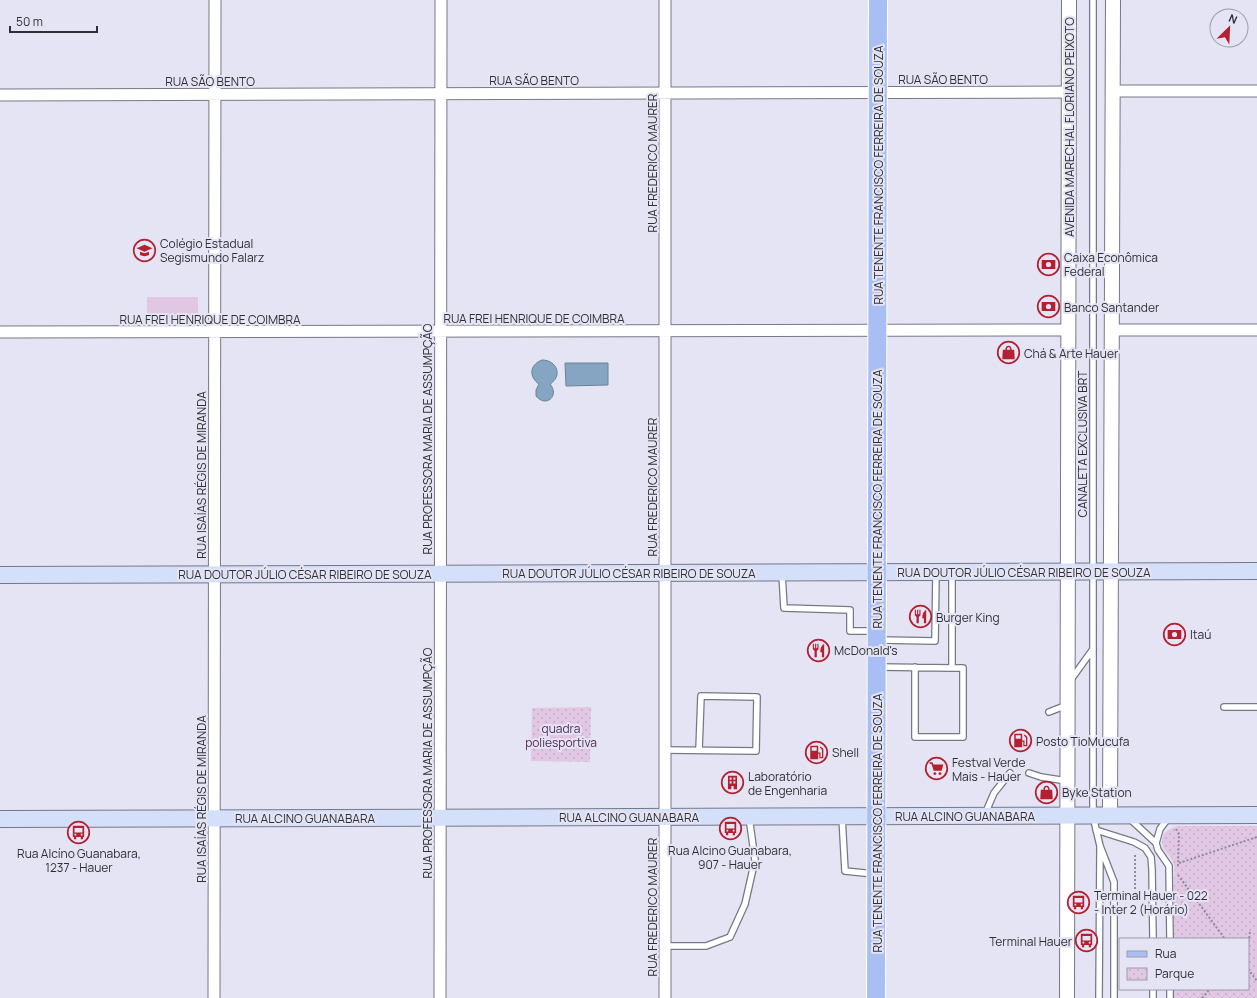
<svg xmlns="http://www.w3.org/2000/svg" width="1257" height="998" font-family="Manrope,sans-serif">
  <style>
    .park { fill: url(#park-dots) }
    .pitch { fill: #e2c7e4 }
    .water { fill: #85a5c2; stroke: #6b8298 }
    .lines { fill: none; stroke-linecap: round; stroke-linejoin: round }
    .service-casing { stroke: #777886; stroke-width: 8 }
    .minor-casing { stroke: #777886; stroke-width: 13 }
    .tertiary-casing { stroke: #777886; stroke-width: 16 }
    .secondary-casing { stroke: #777886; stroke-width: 18 }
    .primary-casing { stroke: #fff; stroke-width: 20 }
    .path { stroke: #8d8d98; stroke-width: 2; stroke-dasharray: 2 2; stroke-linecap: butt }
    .service { stroke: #fff; stroke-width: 5.5 }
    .minor { stroke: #fff; stroke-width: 11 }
    .tertiary { stroke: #fff; stroke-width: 14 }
    .secondary { stroke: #d4dff9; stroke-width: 16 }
    .primary { stroke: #a9bff3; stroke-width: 18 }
    .labels { text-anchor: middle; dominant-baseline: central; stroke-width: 4; stroke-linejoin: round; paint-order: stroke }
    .street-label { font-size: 12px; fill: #2f2f35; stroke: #e4e4f4 }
    .poi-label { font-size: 12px; fill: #2f2f35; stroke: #e4e4f4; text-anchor: start }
    .park-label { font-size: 12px; fill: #532c56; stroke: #e4e4f4 }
  </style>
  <defs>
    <pattern id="park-dots" width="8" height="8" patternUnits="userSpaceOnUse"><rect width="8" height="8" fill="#e2c7e4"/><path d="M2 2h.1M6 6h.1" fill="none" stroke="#c2abc4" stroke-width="1.8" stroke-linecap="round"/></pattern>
  </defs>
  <rect width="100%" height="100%" fill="#e4e4f4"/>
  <!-- park -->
  <path class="park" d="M591,707L590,762L531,761L532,708Z
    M1179,826H1257V998H1174V989H1248V939H1174C1174,923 1174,906 1174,890C1174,881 1175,873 1174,865C1173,856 1161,851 1162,841C1162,831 1171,828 1179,826Z"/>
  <!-- pitch -->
  <path class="pitch" d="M147,297H198V319L147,320Z"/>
  <!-- water -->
  <path class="water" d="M542,360C557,360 563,376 550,384C560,396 546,408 536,396V390L539,384C529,377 529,365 542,360Z
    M565,363H608V385L566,386Z"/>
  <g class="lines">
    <defs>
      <path id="service" d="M1093,0V816L1100,846L1114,882V998
        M782,574L784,608L850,610V631H875
        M879,640L935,641L936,573
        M879,667L952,668V573
        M915,667V737H963V668H952
        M1070,681L1093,649
        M1224,707H1257
        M1049,712L1067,705
        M665,750L756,751L757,697L701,696L699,750
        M1029,773L1041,777L1067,781
        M985,814L994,793L1010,773
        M842,817L845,871L874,874
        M1169,817L1160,829L1156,843L1158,850L1169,866L1170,939
        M1130,819L1156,843
        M1096,830L1134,842L1145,848L1151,857L1152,869L1153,939
        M665,946H706L730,937L745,904L755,860L749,817
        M1153,989V998
        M1170,989V998
        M1099,998L1100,848"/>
      <path id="minor" d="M1113,91H1257
        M0,95L1069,92
        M1112,330H1257
        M0,332L1069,330
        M214,998L215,0
        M440,998L441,0
        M665,998V0"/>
      <path id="tertiary" d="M1110,816L1113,0
        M1067,998L1069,0"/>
      <path id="secondary" d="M0,575L1257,571
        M0,819L1257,815"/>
      <path id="primary" d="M876,998L878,0"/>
    </defs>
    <!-- service casing -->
    <use href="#service" class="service-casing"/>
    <!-- minor casing -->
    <use href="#minor" class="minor-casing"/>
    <!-- tertiary casing -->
    <use href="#tertiary" class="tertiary-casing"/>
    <!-- secondary casing -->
    <use href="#secondary" class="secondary-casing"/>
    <!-- primary casing -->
    <use href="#primary" class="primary-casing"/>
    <!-- path -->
    <path class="path" d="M1176,829L1179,834L1178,866
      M1135,855V894
      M1179,863L1257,837
      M1178,875L1225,939
      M1248,946L1250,932
      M1248,969L1257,981
      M1202,998L1210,989"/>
    <!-- service -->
    <use href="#service" class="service"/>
    <!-- minor -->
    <use href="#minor" class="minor"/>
    <!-- tertiary -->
    <use href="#tertiary" class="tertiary"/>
    <!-- secondary -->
    <use href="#secondary" class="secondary"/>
    <!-- primary -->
    <use href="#primary" class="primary"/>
  </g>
  <!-- icons -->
  <defs>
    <symbol id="school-ring" viewBox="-11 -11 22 22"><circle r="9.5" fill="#e4e4f4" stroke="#b3202f" stroke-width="1.5"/><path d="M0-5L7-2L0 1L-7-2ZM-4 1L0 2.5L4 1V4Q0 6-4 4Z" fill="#b3202f"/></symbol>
    <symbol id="bank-ring" viewBox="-11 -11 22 22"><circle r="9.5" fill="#e4e4f4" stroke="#b3202f" stroke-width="1.5"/><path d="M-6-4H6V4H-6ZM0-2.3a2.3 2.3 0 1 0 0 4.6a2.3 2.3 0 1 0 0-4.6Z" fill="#b3202f"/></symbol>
    <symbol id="shop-ring" viewBox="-11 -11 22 22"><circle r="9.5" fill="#e4e4f4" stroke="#b3202f" stroke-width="1.5"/><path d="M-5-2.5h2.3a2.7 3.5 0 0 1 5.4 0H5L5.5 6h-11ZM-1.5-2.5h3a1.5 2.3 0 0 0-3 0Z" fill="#b3202f"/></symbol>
    <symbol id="restaurant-ring" viewBox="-11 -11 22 22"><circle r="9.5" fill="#e4e4f4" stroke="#b3202f" stroke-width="1.5"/><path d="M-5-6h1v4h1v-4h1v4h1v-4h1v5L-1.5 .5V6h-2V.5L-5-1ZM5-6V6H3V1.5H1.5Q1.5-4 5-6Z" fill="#b3202f"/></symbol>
    <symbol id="fuel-ring" viewBox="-11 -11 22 22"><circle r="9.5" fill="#e4e4f4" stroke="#b3202f" stroke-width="1.5"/><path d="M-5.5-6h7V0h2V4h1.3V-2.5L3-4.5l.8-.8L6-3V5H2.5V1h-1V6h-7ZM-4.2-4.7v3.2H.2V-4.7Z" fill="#b3202f"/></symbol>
    <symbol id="supermarket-ring" viewBox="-11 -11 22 22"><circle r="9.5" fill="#e4e4f4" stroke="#b3202f" stroke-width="1.5"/><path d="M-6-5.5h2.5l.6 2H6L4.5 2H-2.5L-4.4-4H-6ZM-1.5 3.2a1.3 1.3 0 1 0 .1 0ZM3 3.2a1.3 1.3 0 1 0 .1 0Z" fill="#b3202f"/></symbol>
    <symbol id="building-ring" viewBox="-11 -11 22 22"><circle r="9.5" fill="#e4e4f4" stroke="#b3202f" stroke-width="1.5"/><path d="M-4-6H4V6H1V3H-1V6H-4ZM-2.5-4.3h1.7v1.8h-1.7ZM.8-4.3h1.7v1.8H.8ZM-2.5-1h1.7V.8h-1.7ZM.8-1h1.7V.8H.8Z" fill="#b3202f"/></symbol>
    <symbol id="bus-ring" viewBox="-11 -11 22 22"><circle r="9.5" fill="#e4e4f4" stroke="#b3202f" stroke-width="1.5"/><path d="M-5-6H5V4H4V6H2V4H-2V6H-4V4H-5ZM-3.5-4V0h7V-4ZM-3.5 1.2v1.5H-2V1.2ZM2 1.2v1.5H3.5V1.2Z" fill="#b3202f"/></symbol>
  </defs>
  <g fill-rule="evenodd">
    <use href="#school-ring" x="132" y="238" width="25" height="25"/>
    <use href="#bank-ring" x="1036" y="252" width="25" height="25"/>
    <use href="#bank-ring" x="1036" y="294" width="25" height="25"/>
    <use href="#shop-ring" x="996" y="340" width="25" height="25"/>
    <use href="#restaurant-ring" x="908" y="604" width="25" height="25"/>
    <use href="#bank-ring" x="1162" y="622" width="25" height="25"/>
    <use href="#restaurant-ring" x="806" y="638" width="25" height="25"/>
    <use href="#fuel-ring" x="1008" y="728" width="25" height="25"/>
    <use href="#fuel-ring" x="804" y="740" width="25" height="25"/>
    <use href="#supermarket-ring" x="924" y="756" width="25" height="25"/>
    <use href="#building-ring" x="720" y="770" width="25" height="25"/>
    <use href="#shop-ring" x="1034" y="780" width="25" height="25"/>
    <use href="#bus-ring" x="718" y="816" width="25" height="25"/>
    <use href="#bus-ring" x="66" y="820" width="25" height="25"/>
    <use href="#bus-ring" x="1066" y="890" width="25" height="25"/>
    <use href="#bus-ring" x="1074" y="928" width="25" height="25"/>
  </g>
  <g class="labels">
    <!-- street labels -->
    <g class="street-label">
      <text x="943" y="79">RUA SÃO BENTO</text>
      <text x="534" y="80">RUA SÃO BENTO</text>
      <text x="210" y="81">RUA SÃO BENTO</text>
      <text transform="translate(1069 127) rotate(-90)">AVENIDA MARECHAL FLORIANO PEIXOTO</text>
      <text transform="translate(652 163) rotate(-90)">RUA FREDERICO MAURER</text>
      <text transform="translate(878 175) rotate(-90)">RUA TENENTE FRANCISCO FERREIRA DE SOUZA</text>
      <text x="534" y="318">RUA FREI HENRIQUE DE COIMBRA</text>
      <text x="210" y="319">RUA FREI HENRIQUE DE COIMBRA</text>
      <text transform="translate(427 439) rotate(-90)">RUA PROFESSORA MARIA DE ASSUMPÇÃO</text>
      <text transform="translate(1082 444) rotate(-90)">CANALETA EXCLUSIVA BRT</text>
      <text transform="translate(201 475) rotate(-90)">RUA ISAÍAS RÉGIS DE MIRANDA</text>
      <text transform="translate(652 487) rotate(-90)">RUA FREDERICO MAURER</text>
      <text transform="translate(877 499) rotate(-90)">RUA TENENTE FRANCISCO FERREIRA DE SOUZA</text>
      <text x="1024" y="572">RUA DOUTOR JÚLIO CÉSAR RIBEIRO DE SOUZA</text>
      <text x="629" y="573">RUA DOUTOR JÚLIO CÉSAR RIBEIRO DE SOUZA</text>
      <text x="305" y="574">RUA DOUTOR JÚLIO CÉSAR RIBEIRO DE SOUZA</text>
      <text transform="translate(427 763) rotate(-90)">RUA PROFESSORA MARIA DE ASSUMPÇÃO</text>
      <text transform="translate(201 799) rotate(-90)">RUA ISAÍAS RÉGIS DE MIRANDA</text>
      <text x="965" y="816">RUA ALCINO GUANABARA</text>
      <text x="629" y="817">RUA ALCINO GUANABARA</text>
      <text x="305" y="818">RUA ALCINO GUANABARA</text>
      <text transform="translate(877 823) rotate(-90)">RUA TENENTE FRANCISCO FERREIRA DE SOUZA</text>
      <text transform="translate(652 907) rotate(-90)">RUA FREDERICO MAURER</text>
    </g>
    <!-- poi labels -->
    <g class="poi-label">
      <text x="160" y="243">Colégio Estadual<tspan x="160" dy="14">Segismundo Falarz</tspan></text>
      <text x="1064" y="257">Caixa Econômica<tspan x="1064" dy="14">Federal</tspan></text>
      <text x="1064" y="307">Banco Santander</text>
      <text x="1024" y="353">Chá &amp; Arte Hauer</text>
      <text x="936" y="617">Burger King</text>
      <text x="1190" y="634">Itaú</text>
      <text x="834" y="650">McDonald's</text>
      <text x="1036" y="741">Posto TioMucufa</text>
      <text x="832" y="752">Shell</text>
      <text x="952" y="762">Festval Verde<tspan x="952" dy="14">Mais - Hauer</tspan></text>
      <text x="748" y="776">Laboratório<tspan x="748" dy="14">de Engenharia</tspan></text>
      <text x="1062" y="792">Byke Station</text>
      <text x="730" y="850" text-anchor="middle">Rua Alcino Guanabara,<tspan x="730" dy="14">907 - Hauer</tspan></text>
      <text x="79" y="853" text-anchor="middle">Rua Alcíno Guanabara,<tspan x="79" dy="14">1237 - Hauer</tspan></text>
      <text x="1094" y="895">Terminal Hauer - 022<tspan x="1094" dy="14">- Inter 2 (Horário)</tspan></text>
      <text x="1072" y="941" text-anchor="end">Terminal Hauer</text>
    </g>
    <!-- park labels -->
    <g class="park-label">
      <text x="561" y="728">quadra<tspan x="561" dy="14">poliesportiva</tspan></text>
    </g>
  </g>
  <!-- legend -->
  <rect x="1119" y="938" width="130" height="52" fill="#e4e4f4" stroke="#9c9ca8"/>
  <rect x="1127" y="951" width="20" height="6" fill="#a9bff3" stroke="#9c9ca8"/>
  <text x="1155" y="958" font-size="12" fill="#2f2f35">Rua</text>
  <rect x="1127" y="968" width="20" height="12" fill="url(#park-dots)" stroke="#9c9ca8"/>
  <text x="1155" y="978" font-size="12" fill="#2f2f35">Parque</text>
  <!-- north arrow -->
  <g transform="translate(1229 28) rotate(24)"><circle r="19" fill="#e4e4f4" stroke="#9c9ca8"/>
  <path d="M0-3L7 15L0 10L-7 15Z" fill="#b3202f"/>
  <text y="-6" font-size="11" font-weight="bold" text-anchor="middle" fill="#2f2f35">N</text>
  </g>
  <!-- scale -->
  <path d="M10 26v6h87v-6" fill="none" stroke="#2f2f35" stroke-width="2"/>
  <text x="16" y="26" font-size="12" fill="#2f2f35" stroke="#e4e4f4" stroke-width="3" paint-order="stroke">50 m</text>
</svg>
